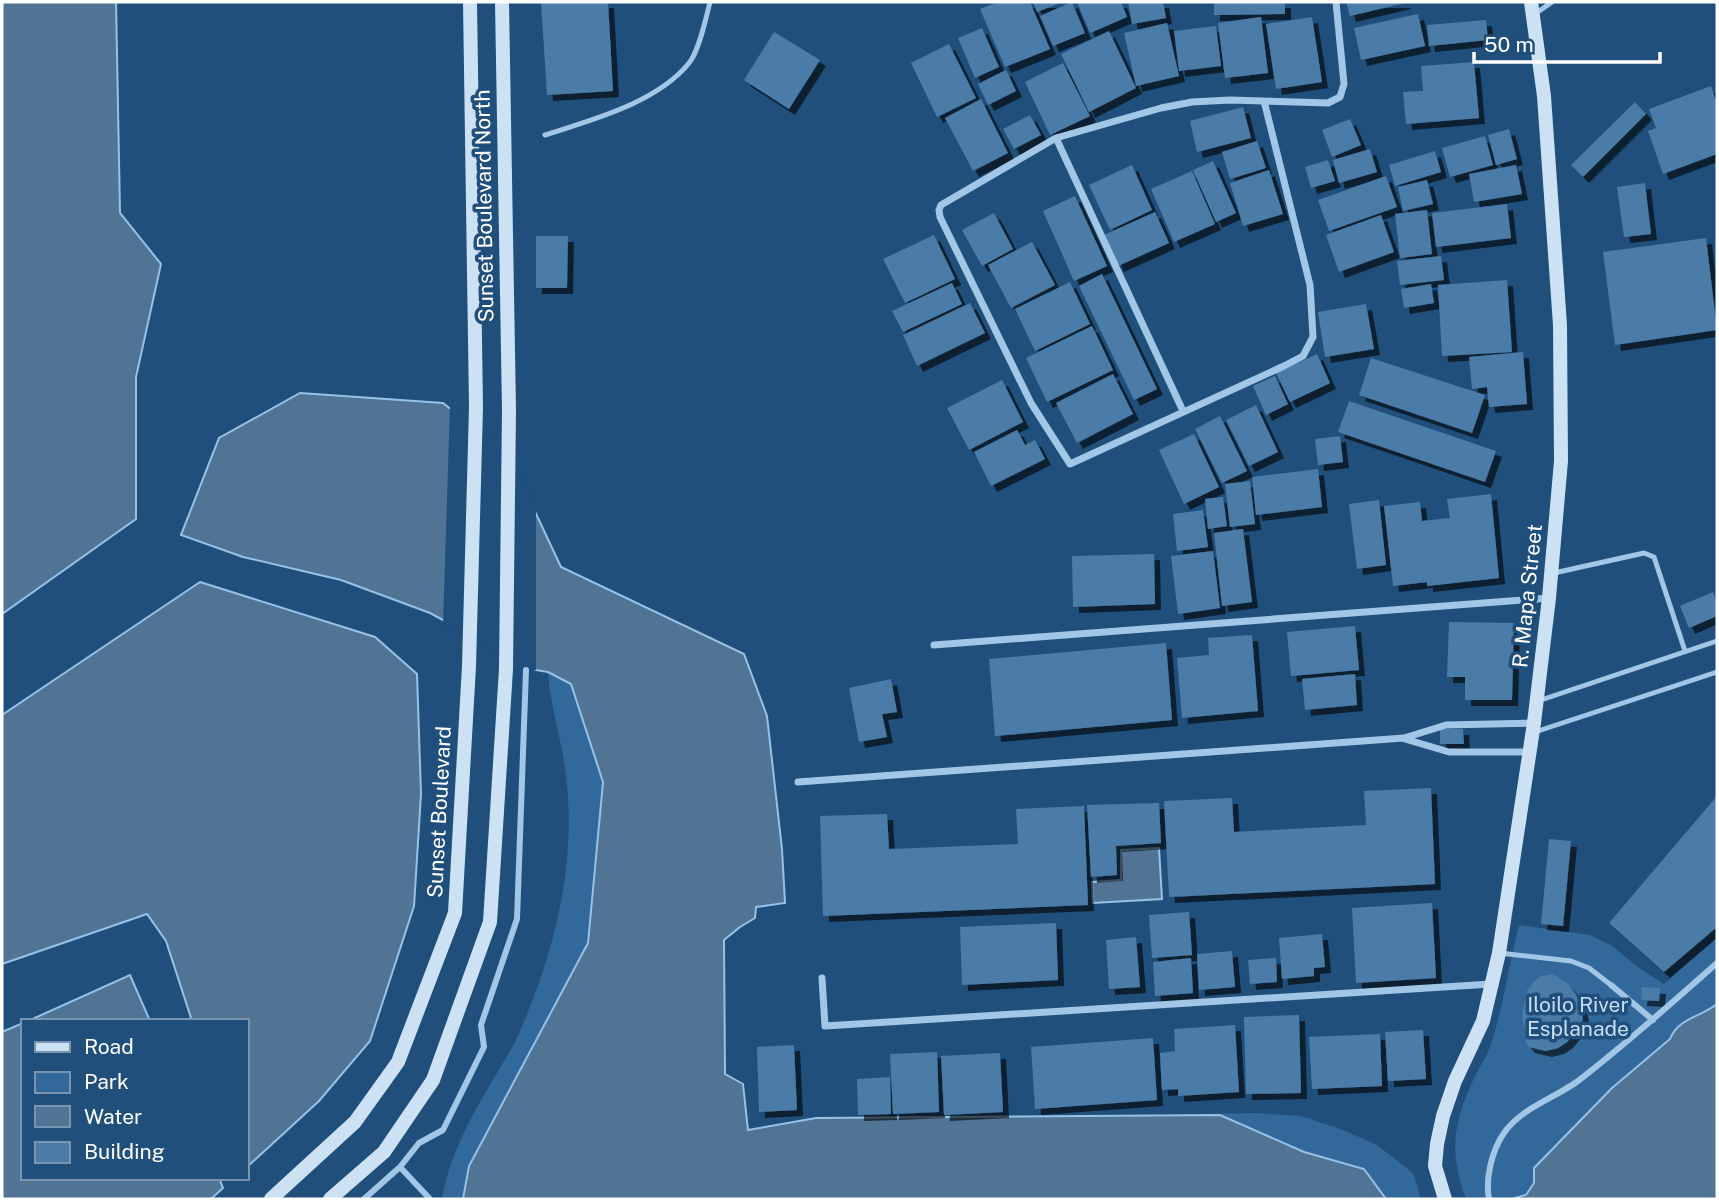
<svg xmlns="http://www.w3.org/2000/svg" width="1719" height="1201" font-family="'Public Sans',sans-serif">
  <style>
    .green { fill: #33699a }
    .water { fill: #517495; stroke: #96c2e8; stroke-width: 2 }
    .pier { fill: #204f7c }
    .building { fill: #4c7ba7; filter: url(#shadow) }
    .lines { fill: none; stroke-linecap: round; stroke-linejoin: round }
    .service { stroke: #a2c6e6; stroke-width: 5 }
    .pedestrian { stroke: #a2c6e6; stroke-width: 6 }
    .minor { stroke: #a2c6e6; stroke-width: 7 }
    .secondary { stroke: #cde1f5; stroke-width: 14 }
    .labels { text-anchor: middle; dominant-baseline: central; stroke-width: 7; stroke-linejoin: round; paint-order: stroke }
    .street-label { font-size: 21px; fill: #fff; stroke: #204f7c }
    .park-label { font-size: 21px; fill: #c6dff5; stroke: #204f7c }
  </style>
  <defs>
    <filter id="shadow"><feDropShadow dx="6" dy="6" stdDeviation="0" flood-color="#0009"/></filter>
  </defs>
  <rect width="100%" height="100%" fill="#204f7c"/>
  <!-- green -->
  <path class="green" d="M548,672L571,684L618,769L596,941L483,1199H442C450,1153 473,1113 497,1073C505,1059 514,1046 520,1031C557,946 579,854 564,761C559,731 550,703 548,672Z
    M1519,925L1590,935L1611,945L1639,968L1664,984L1717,937V1004L1705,1013L1684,1020L1670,1039L1582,1199H1466C1450,1155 1452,1128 1471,1085C1477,1070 1488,1056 1492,1041C1504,1003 1509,964 1519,925Z
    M1256,1113L1301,1116L1343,1130L1377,1145L1413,1173L1421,1199H1334L816,1118L1067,1117Z"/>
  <!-- water -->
  <path class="water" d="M2,2H116L120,213L161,264L136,377V519L2,614Z
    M300,393L443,403L509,456L561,567L744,654L767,716L782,849L785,903L756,907L755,918L740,927L724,940L725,1074L743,1084L748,1130L816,1118L1220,1115L1304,1152L1364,1169L1386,1199H463L469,1166L588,943L603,782L571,684L548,672L536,670L430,613L341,580L243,557L181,535L219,438Z
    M200,582L375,637L417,674L421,794L414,906L370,1041L319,1101L247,1167V1021H192L166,941L147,914L2,964V715Z
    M1159,848L1162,899L1093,903L1092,882L1121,880V850Z
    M130,975L150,1021H28Z
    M1717,1004V1199H1511L1526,1195L1534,1183V1168L1612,1088L1670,1039C1678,1018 1701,1017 1717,1004Z
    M23,1023V1178H219L223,1188L211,1199H2V1032Z"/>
  <!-- pier -->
  <path class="pier" d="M450,404L512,454L536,506V670H529L443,624Z"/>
  <!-- building -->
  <path class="building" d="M541,2H608L613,91L547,95Z
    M998,2H1030L1050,49L1005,67L980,9Z
    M1033,2H1063L1037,12Z
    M1072,2L1085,33L1053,46L1040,16Z
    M1077,2H1121L1127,17L1090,33Z
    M1128,2H1163L1166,18L1132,24Z
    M1214,2H1285V14L1214,15Z
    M1346,2H1405V3L1350,16Z
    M1418,14L1425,46L1361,60L1354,28Z
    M1261,17L1268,73L1225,78L1218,23Z
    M1312,17L1322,82L1276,89L1266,24Z
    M1486,20L1488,40L1429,46L1427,25Z
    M1167,23L1179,76L1136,86L1124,33Z
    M1216,26L1221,66L1179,71L1174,31Z
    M982,28L999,67L975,78L958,38Z
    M1109,31L1136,88L1089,112L1061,54Z
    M774,32L820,60L789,109L744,80Z
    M949,44L976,98L937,117L911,63Z
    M1474,62L1479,118L1406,124L1403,92L1423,91L1421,66Z
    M1063,63L1090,116L1050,135L1025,82Z
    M1006,70L1016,91L988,105L978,84Z
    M1711,86L1717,104V154L1663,174L1648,131L1656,128L1649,109Z
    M981,99L1008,153L973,171L945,118Z
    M1635,102L1646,114L1583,177L1571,165Z
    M1243,107L1251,138L1197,152L1190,121Z
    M1030,115L1041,135L1014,149L1003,129Z
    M1350,119L1361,145L1332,157L1322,130Z
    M1509,129L1517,159L1496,165L1488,135Z
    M1485,136L1493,165L1450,177L1442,148Z
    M1257,141L1266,168L1230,179L1222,152Z
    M1370,149L1377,172L1339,183L1333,160Z
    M1435,151L1441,172L1395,186L1389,165Z
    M1328,160L1335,181L1311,188L1305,167Z
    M1213,161L1236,213L1216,222L1193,170Z
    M1132,165L1152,210L1110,230L1089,185Z
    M1516,165L1522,194L1474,202L1469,174Z
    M1269,170L1283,214L1243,226L1230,183Z
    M1192,171L1215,224L1174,242L1151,189Z
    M1386,176L1397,207L1329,231L1318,200Z
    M1427,180L1433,204L1403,211L1398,187Z
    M1645,183L1651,234L1624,237L1617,187Z
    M1075,196L1107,266L1074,281L1043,211Z
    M1507,204L1511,238L1436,247L1432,213Z
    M1427,210L1432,254L1400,258L1395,214Z
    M1155,212L1169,243L1118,266L1104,235Z
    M994,213L1013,249L982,266L962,230Z
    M1381,215L1394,252L1339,272L1326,235Z
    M934,235L955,279L905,303L883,259Z
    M536,236H568L567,288H536Z
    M1706,238L1717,330L1615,345L1603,252Z
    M1032,242L1055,285L1011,308L988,265Z
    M1441,256L1444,280L1400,285L1397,261Z
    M1102,274L1157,389L1134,400L1079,286Z
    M1507,280L1512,352L1442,356L1438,285Z
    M1070,282L1090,324L1035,351L1015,309Z
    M952,283L962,304L903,332L892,311Z
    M1431,284L1434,303L1404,308L1401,289Z
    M970,303L985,333L917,366L903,335Z
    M1366,304L1374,349L1325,357L1318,312Z
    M1092,326L1113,370L1047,402L1026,358Z
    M1523,352L1527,404L1489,407L1487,387L1472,389L1469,357Z
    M1317,354L1330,383L1290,402L1276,373Z
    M1371,358L1485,395L1472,433L1359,395Z
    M1113,374L1133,414L1077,443L1056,403Z
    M1275,376L1288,404L1266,415L1253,386Z
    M1002,380L1023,422L969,450L947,408Z
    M1349,401L1496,451L1485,482L1338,432Z
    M1256,405L1278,452L1249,466L1226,420Z
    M1220,416L1247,471L1222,483L1195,429Z
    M1017,430L1025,445L1035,440L1045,459L991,486L974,452Z
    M1194,434L1219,487L1184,504L1159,450Z
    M1340,436L1343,462L1318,465L1315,439Z
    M1318,469L1322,507L1256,515L1252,477Z
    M1250,481L1255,524L1230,527L1225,484Z
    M1491,494L1499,578L1427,586V582L1393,586L1384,506L1420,502L1422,521L1450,518L1447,499Z
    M1223,497L1227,526L1208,529L1205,499Z
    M1379,500L1386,565L1357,569L1349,504Z
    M1203,510L1208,547L1177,551L1173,514Z
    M1243,529L1252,602L1222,606L1214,533Z
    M1213,551L1220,608L1178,614L1171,556Z
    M1154,554L1155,604L1073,607L1072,556Z
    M1713,592L1717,603V616L1689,628L1680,606Z
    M1449,622L1514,623L1512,700H1465V677H1447Z
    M1355,626L1359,670L1291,676L1287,632Z
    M1252,635L1258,711L1182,718L1177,658L1209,655L1208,638Z
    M1166,643L1172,720L995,736L989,659Z
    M1355,674L1357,705L1305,710L1302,679Z
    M891,679L897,712L882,714L887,737L859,742L849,688Z
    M1440,729H1463L1464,744H1440Z
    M1431,788L1435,884L1169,897L1164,801L1232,798L1234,832L1366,825L1364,791Z
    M1717,796V927L1664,972L1609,923Z
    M1159,803L1161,843L1116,846L1117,875L1091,877L1087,805Z
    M1084,806L1088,905L823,916L820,816L887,814L889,849L1018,844L1016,809Z
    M1549,839L1571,841L1563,926L1541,924Z
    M1432,903L1436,978L1356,983L1352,908Z
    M1189,912L1192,955L1152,958L1149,915Z
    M1056,923L1058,980L962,985L960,927Z
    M1322,934L1325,967L1314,968V976L1282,979L1279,938Z
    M1136,937L1140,987L1109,989L1106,940Z
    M1232,951L1235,987L1199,990L1197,954Z
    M1191,958L1193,993L1155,996L1153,962Z
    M1276,958L1277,982L1250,984L1248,960Z
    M1553,974L1568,984L1576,994L1583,1014L1582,1024L1567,1042L1558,1048L1546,1051L1537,1049L1529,1047L1525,1042L1528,1036L1522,1018L1523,1009L1527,991L1533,983L1539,977Z
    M1642,987L1660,988L1659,1001L1641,1000Z
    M1299,1015L1301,1093L1246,1094L1244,1017Z
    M1235,1025L1239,1092L1178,1096V1089L1162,1090L1160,1053L1175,1051L1174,1029Z
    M1423,1030L1426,1079L1388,1081L1385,1032Z
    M1380,1034L1382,1086L1312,1089L1309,1037Z
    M1153,1038L1157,1100L1035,1109L1031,1047Z
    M794,1045L797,1110L759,1112L757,1047Z
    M937,1052L939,1112L893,1114L890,1054Z
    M1000,1053L1003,1112L944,1115L941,1056Z
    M890,1077L891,1114L858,1115L857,1079Z"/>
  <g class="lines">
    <!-- service -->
    <path class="service" d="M1535,14L1552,2
      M545,135C591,120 657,103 689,63C699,51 706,18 710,2
      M1554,573L1644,553L1654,557L1685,651
      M1538,701L1717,641
      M1535,732L1717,672
      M1499,953L1571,961L1589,968L1611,985"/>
    <!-- pedestrian -->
    <path class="pedestrian" d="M1611,985L1653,1020
      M400,1167L430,1199
      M364,1199L400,1167L419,1143L443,1130L484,1047L481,1025L517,919L526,670
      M1489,1199C1485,1179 1492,1150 1504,1133C1521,1108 1555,1098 1578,1081C1626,1044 1672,1003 1717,963"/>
    <!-- minor -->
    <path class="minor" d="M1264,101L1310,285L1313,337L1303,356L1284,366L1070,464L1031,403L940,217L939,210L941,205L1056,138L1161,108L1192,102L1230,100L1328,103L1340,97L1344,84L1336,2
      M1056,138L1183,411
      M934,645L1549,598
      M1405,739L1449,752H1529
      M798,782L1404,738L1446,725L1534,723
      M822,978L825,1026L1491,984"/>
    <!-- secondary -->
    <path class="secondary" d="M271,1199L355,1122L398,1062L455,913L469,666L476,407L470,2
      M330,1199L384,1152L433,1080L490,922L506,669L509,410L502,2
      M1445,1199L1435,1166L1437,1144L1443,1116L1455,1081L1483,1021L1499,953L1534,723L1549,598L1561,461L1560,325L1544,96L1531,2"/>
  </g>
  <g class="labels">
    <!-- street labels -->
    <g class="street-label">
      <text transform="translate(484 206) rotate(-91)">Sunset Boulevard North</text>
      <text transform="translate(1527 596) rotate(-84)">R. Mapa Street</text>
      <text transform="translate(439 812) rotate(-87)">Sunset Boulevard</text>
    </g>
    <!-- park labels -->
    <g class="park-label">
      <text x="1578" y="1004">Iloilo River<tspan x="1578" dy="24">Esplanade</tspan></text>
    </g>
  </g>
  <!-- border -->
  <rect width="1719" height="1201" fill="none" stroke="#ffffff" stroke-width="7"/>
  <!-- legend -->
  <rect x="21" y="1019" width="228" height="161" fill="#204f7c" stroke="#7995b0" stroke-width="2"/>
  <rect x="35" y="1042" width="35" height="10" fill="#cde1f5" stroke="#7995b0" stroke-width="2"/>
  <text x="84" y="1054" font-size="21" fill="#ffffff">Road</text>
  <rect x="35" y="1072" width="35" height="21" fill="#33699a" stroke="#7995b0" stroke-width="2"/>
  <text x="84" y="1089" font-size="21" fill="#ffffff">Park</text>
  <rect x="35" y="1106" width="35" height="21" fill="#517495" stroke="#7995b0" stroke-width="2"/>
  <text x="84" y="1124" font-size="21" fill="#ffffff">Water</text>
  <rect x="35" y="1142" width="35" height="21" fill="#4c7ba7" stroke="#7995b0" stroke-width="2"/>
  <text x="84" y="1159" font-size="21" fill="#ffffff">Building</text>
  <!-- scale -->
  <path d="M1474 52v10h186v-10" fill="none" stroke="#ffffff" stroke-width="3.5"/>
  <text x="1484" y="52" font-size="21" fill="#ffffff" stroke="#204f7c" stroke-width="5" paint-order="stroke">50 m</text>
</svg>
